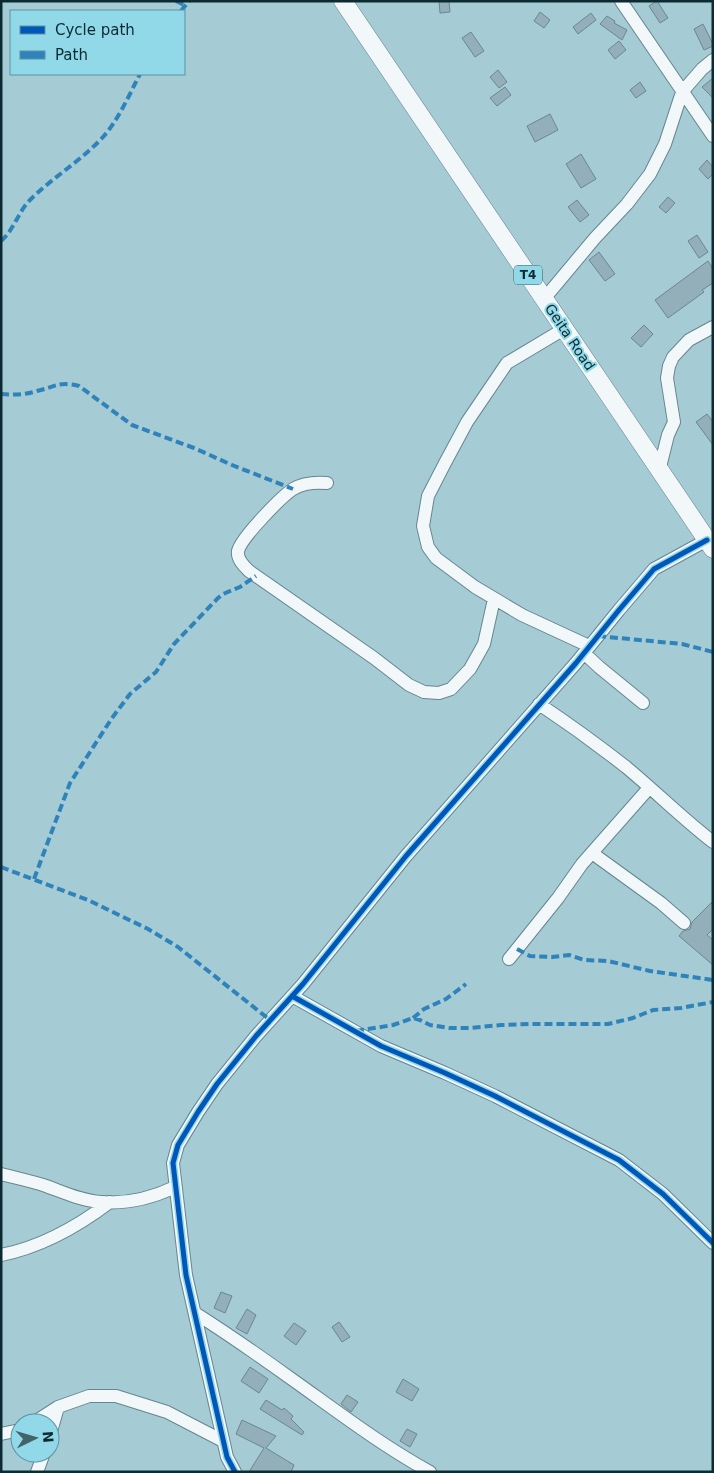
<svg xmlns="http://www.w3.org/2000/svg" width="714" height="1473" font-family="'DejaVu Sans',sans-serif">
  <style>
    .building { fill: #93afba; stroke: #6b8791 }
    .lines { fill: none; stroke-linecap: round; stroke-linejoin: round }
    .minor-casing { stroke: #66868e; stroke-width: 14 }
    .highway-casing { stroke: #66868e; stroke-width: 19 }
    .minor { stroke: #f2f7f9; stroke-width: 12 }
    .highway { stroke: #f2f7f9; stroke-width: 18 }
    .quiet { stroke: #3083ba; stroke-width: 4; stroke-dasharray: 8 4; stroke-linecap: butt }
    .cycleway-casing { stroke: #91d8e9; stroke-width: 8 }
    .cycleway { stroke: #0057b8; stroke-width: 5 }
    .labels { text-anchor: middle; dominant-baseline: central; stroke-width: 4; stroke-linejoin: round; paint-order: stroke }
    .shield { fill: #91d8e9; stroke: #345f68; stroke-width: 1 }
    .shield-label { font-size: 12px; font-weight: bold; fill: #0c2b31 }
    .street-label { font-size: 14px; fill: #0c2b31; stroke: #91d8e9 }
  </style>
  <rect width="100%" height="100%" fill="#a5cbd5"/>
  <!-- building -->
  <path class="building" d="M439,1H449L450,12L440,13Z
    M657,1L668,18L660,23L649,6Z
    M540,12L550,20L544,28L534,21Z
    M591,13L596,20L578,34L573,27Z
    M607,16L615,21L614,23L627,30L622,40L600,24Z
    M703,24L713,44V46L704,50L694,29Z
    M471,32L484,51L475,57L462,38Z
    M619,41L626,50L615,59L608,50Z
    M498,70L507,82L499,88L490,77Z
    M713,78V98L702,87Z
    M640,82L646,91L636,98L630,90Z
    M505,87L511,95L497,106L490,98Z
    M550,114L558,130L535,142L527,126Z
    M581,154L596,179L581,188L566,164Z
    M707,160L713,167V174L708,179L699,169Z
    M668,197L675,203L666,213L659,207Z
    M577,200L589,215L580,222L568,207Z
    M697,235L708,252L699,258L688,241Z
    M599,252L615,274L605,281L589,260Z
    M708,261L713,269V283L702,290L704,292L668,318L655,300Z
    M644,325L653,334L641,347L631,338Z
    M707,414L713,422V445L696,422Z
    M713,901V929L707,935L713,940V965L679,936L683,931L690,929L692,922Z
    M221,1292L232,1296L225,1313L214,1308Z
    M247,1309L256,1315L247,1334L236,1328Z
    M339,1322L350,1337L342,1342L332,1327Z
    M294,1323L306,1331L296,1345L284,1336Z
    M250,1367L268,1379L259,1393L241,1381Z
    M403,1379L419,1389L412,1401L396,1392Z
    M347,1395L358,1402L351,1412L341,1404Z
    M266,1400L282,1410L284,1408L293,1416L291,1419L304,1432L302,1435L260,1409Z
    M242,1420L276,1436L266,1448L294,1465L291,1472H249L264,1448L236,1434Z
    M407,1429L417,1434L410,1447L400,1441Z"/>
  <g class="lines">
    <defs>
      <path id="minor" d="M621,1L713,136
        M544,299L595,238L627,204L650,174L665,144L682,92L702,69L713,60
        M564,329L507,363L467,422L445,463L428,496L423,526L428,547L436,558L475,587L522,615L589,646
        M659,471L668,435L674,422L667,378L669,366L673,357L689,340L713,327
        M327,483C315,482 303,483 293,489C281,497 241,538 238,551C237,559 243,565 249,571L374,658L409,685L424,692L439,693L451,689L470,669L484,644L494,599
        M584,653L599,667L643,703
        M539,704C569,724 598,745 626,767C655,791 682,818 713,842
        M592,853L661,903L684,923
        M509,959L558,898L582,864L649,788
        M292,996L381,1046L445,1073L495,1096L619,1160L663,1194L713,1243
        M1,1174C16,1178 31,1181 46,1186C63,1192 82,1201 101,1202C126,1204 152,1198 175,1187
        M1,1255C42,1247 77,1227 110,1202
        M195,1313C228,1334 261,1357 293,1380C338,1412 381,1445 430,1472
        M33,1423L58,1407L89,1396H116L167,1412L223,1441
        M1,1434L20,1430
        M50,1435L58,1407
        M37,1472L44,1453
        M235,1472L227,1457L186,1275L173,1163L178,1145L198,1112L217,1084L256,1036L303,984L406,856L576,663L619,610L654,569L707,540"/>
      <path id="highway" d="M343,1L713,549"/>
    </defs>
    <!-- minor casing -->
    <use href="#minor" class="minor-casing"/>
    <!-- highway casing -->
    <use href="#highway" class="highway-casing"/>
    <!-- minor -->
    <use href="#minor" class="minor"/>
    <!-- highway -->
    <use href="#highway" class="highway"/>
    <!-- quiet -->
    <path class="quiet" d="M176,1L186,6
      M181,11L189,1
      M1,241C14,230 18,212 30,200C53,177 81,161 103,137C119,119 129,95 140,74
      M1,394C13,395 25,395 37,391C55,387 58,381 79,386L132,425L194,448L232,465L293,489
      M598,636L682,644L713,652
      M1,867L88,900L148,929L178,947L270,1020
      M34,879L70,783L112,718L130,694L156,672L174,644L218,598L223,594L240,587L256,576
      M517,949L530,956L552,957L569,955L584,960L608,961L650,971L713,980
      M413,1018L424,1009L446,999L466,984
      M356,1031L393,1025L413,1018L420,1020L430,1025L449,1028H469L501,1025L532,1024H608L633,1018L653,1010L681,1008L713,1002"/>
    <defs>
      <path id="cycleway" d="M292,996L381,1046L445,1073L495,1096L619,1160L663,1194L713,1243
        M235,1472L227,1457L186,1275L173,1163L178,1145L198,1112L217,1084L256,1036L303,984L406,856L576,663L619,610L654,569L707,540"/>
    </defs>
    <!-- cycleway casing -->
    <use href="#cycleway" class="cycleway-casing"/>
    <!-- cycleway -->
    <use href="#cycleway" class="cycleway"/>
  </g>
  <g class="labels">
    <!-- shield labels -->
    <rect class="shield" x="514" y="265.5" width="28" height="19" rx="4"/>
    <g class="shield-label">
      <text x="528" y="275">T4</text>
    </g>
    <!-- street labels -->
    <g class="street-label">
      <text transform="translate(570 337) rotate(56)">Geita Road</text>
    </g>
  </g>
  <!-- border -->
  <rect width="714" height="1473" fill="none" stroke="#0c2b31" stroke-width="5"/>
  <!-- legend -->
  <rect x="10" y="10" width="175" height="65" fill="#91d8e9" stroke="#5c939f"/>
  <rect x="20" y="26" width="25" height="8" fill="#0057b8" stroke="#5c939f"/>
  <text x="55" y="35" font-size="15" fill="#0c2b31">Cycle path</text>
  <rect x="20" y="51" width="25" height="8" fill="#3083ba" stroke="#5c939f"/>
  <text x="55" y="60" font-size="15" fill="#0c2b31">Path</text>
  <!-- north arrow -->
  <g transform="translate(35 1438) rotate(85)"><circle r="24" fill="#91d8e9" stroke="#5c939f"/>
  <path d="M0-4L9 19L0 12L-9 19Z" fill="#42636a"/>
  <text y="-8" font-size="14" font-weight="bold" text-anchor="middle" fill="#0c2b31">N</text>
  </g>
</svg>
